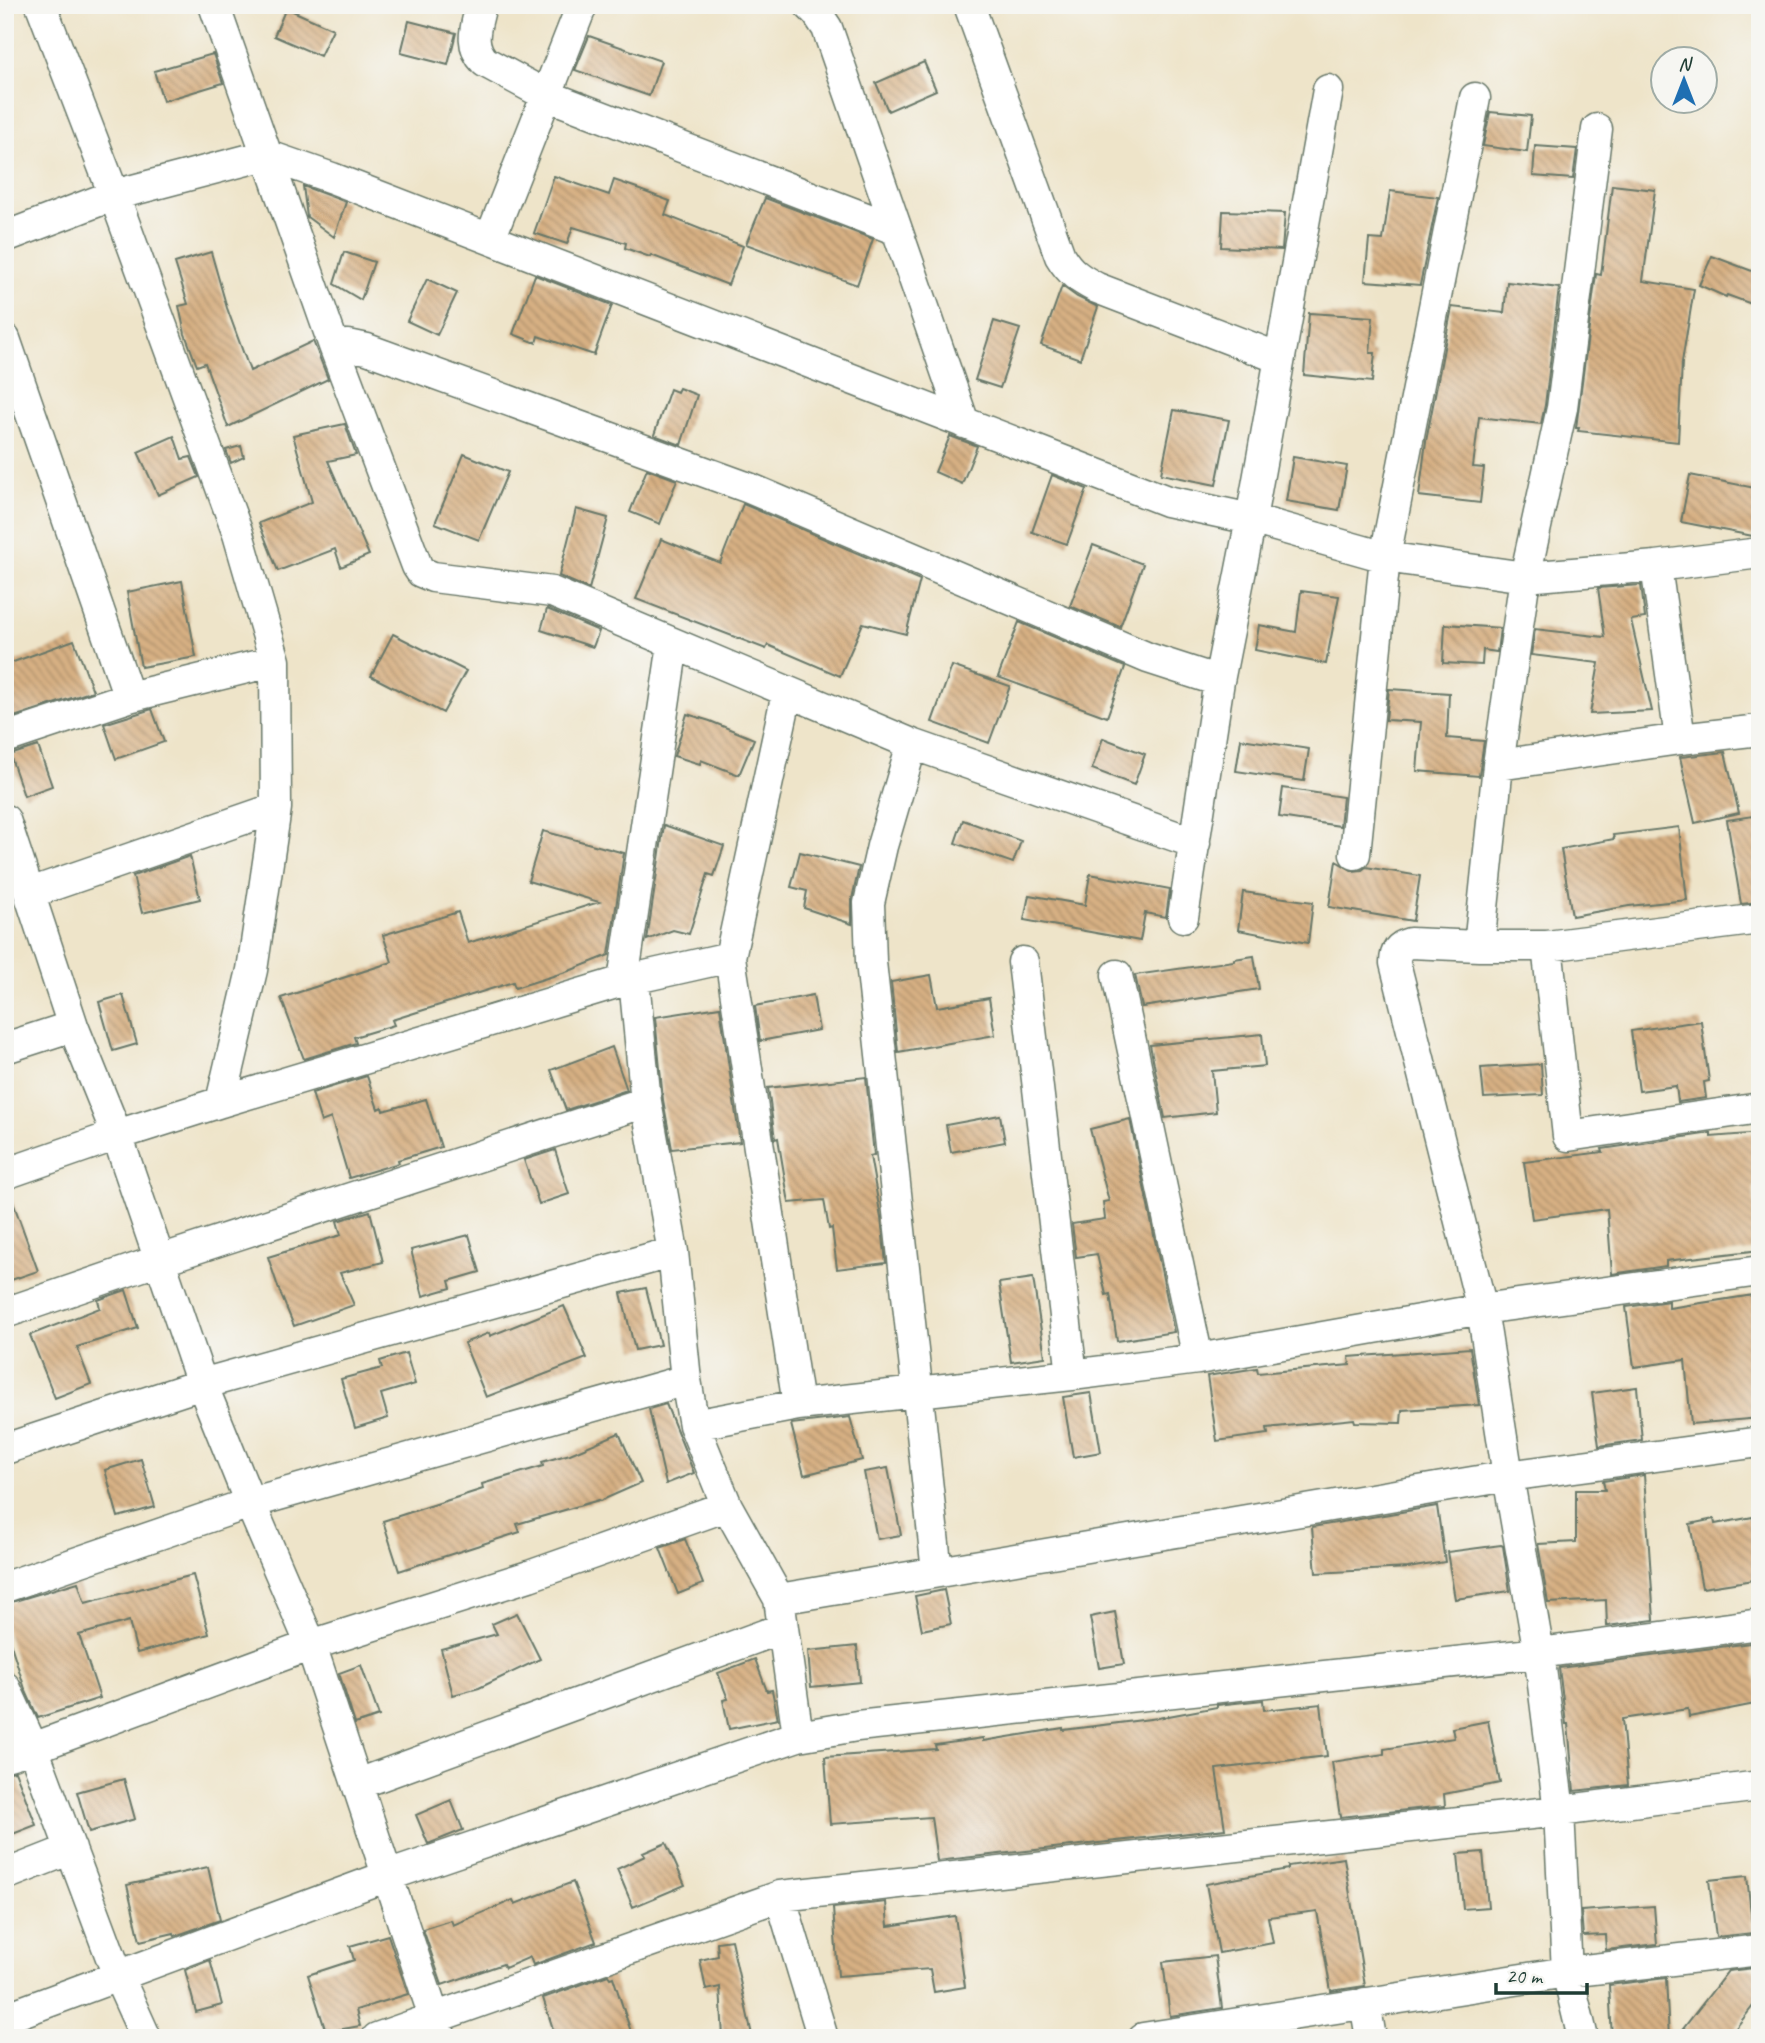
<svg xmlns="http://www.w3.org/2000/svg" width="1765" height="2043" font-family="Caveat,sans-serif">
  <style>
    .building { fill: url(#building-back-hatch) }
    .lines { fill: none; stroke-linecap: round; stroke-linejoin: round }
    .minor-casing { stroke: #677768; stroke-width: 33 }
    .minor { stroke: #fff; stroke-width: 30 }
  </style>
  <defs>
    <pattern id="building-back-hatch" width="6" height="6" patternUnits="userSpaceOnUse" patternTransform="scale(1.75)"><rect width="6" height="6" fill="#d7b083"/><path d="M-1 5l2 2M0 0l6 6M5-1l2 2" fill="none" stroke="#ae906c"/></pattern>
  </defs>
  <rect width="100%" height="100%" fill="#f6f6f2"/>
  <filter id="ink" filterUnits="userSpaceOnUse"><feTurbulence type="fractalNoise" baseFrequency=".0143" numOctaves="2"/><feDisplacementMap in="SourceGraphic" scale="14" xChannelSelector="R" yChannelSelector="G"/><feConvolveMatrix kernelMatrix="1 2 1 2 8 2 1 2 1" color-interpolation-filters="sRGB"/></filter>
  <filter id="wash" filterUnits="userSpaceOnUse"><feTurbulence type="fractalNoise" baseFrequency=".00686" numOctaves="4" result="noise"/><feDisplacementMap in="SourceGraphic" scale="28" xChannelSelector="R" yChannelSelector="G"/><feGaussianBlur stdDeviation="1.57" result="paint"/><feColorMatrix in="noise" values="0 0 0 0 0 0 0 0 0 0 0 0 0 0 0 0 0 1.4 0 .05"/><feComposite in="paint" operator="in"/></filter>
  <g filter="url(#wash)">
    <rect width="100%" height="100%" fill="#eee4c9"/>
    <g id="blocks">
      <!-- building -->
      <path class="building" d="M286,8L333,29L320,56L274,36Z
        M409,21L456,33L448,65L401,53Z
        M589,36L661,61L649,96L575,70Z
        M213,54L223,83L163,101L154,71Z
        M924,62L936,90L888,111L876,83Z
        M1490,112L1531,116L1527,152L1483,146Z
        M1535,146L1577,149L1573,179L1533,176Z
        M554,176L609,195L614,180L637,188V189L670,201L665,215L743,246L728,285L651,255L650,257L625,248L626,243L573,227L567,244L534,233Z
        M1612,185L1655,190L1643,281L1694,289L1682,362L1678,442L1578,431L1579,428H1576L1596,274L1601,275Z
        M303,186L346,202L334,237L307,217Z
        M1390,191L1438,197L1420,285L1365,281L1369,239L1383,240Z
        M765,198L873,239L857,285L746,244Z
        M1223,211L1285,213L1282,250L1221,247Z
        M211,252L227,308L250,371L313,341L328,379L228,427L205,363L197,366L185,334L179,306L188,304L175,263Z
        M344,252L374,262L361,300L334,284Z
        M1712,256L1760,274V307L1727,295L1726,297L1699,285Z
        M535,275L612,305L594,355L538,336L536,343L513,334Z
        M427,279L457,293L437,335L407,321Z
        M1507,282L1559,288L1545,405L1541,424L1479,417L1473,467L1484,468L1480,503L1419,496L1426,441L1452,307L1504,313Z
        M1062,286L1077,297L1098,307L1080,359L1041,345Z
        M1309,313L1373,317L1370,353H1375L1372,382L1304,375Z
        M994,321L1020,329L1000,388L975,380Z
        M679,388L697,395L681,445L654,435L670,389L677,392Z
        M1174,410L1229,420L1216,485L1161,474Z
        M345,424L356,455L328,461L369,555L341,567L335,549L278,571L259,523L312,502L293,435Z
        M174,436L182,459L191,457L199,477L158,495L138,452Z
        M950,436L977,446L962,484L935,472Z
        M241,446L244,457L231,463L226,450Z
        M464,454L508,472L479,540L435,523Z
        M1293,457L1347,466L1339,510L1286,501Z
        M647,469L677,480L660,524L630,512Z
        M1052,475L1087,489L1067,544L1032,532Z
        M1690,475L1760,489V504L1753,536L1681,522Z
        M743,504L920,580L906,634L863,623L840,676L768,645L766,649L636,599L661,539L720,563Z
        M576,509L608,518L589,589L559,576Z
        M1093,545L1143,564L1120,627L1070,606Z
        M182,581L196,657L141,667L127,592Z
        M1641,585L1645,618L1631,620L1652,711L1590,714L1599,663L1531,655L1535,629L1605,637L1598,588Z
        M1301,591L1339,596L1326,664L1255,650L1259,625L1296,632Z
        M547,609L599,631L593,647L541,630Z
        M1019,622L1125,667L1107,717L998,677Z
        M1445,624L1500,628L1497,652L1483,650L1482,665L1443,663Z
        M393,634L466,671L443,713L371,676Z
        M74,640L93,691L11,718L5,702V665Z
        M952,666L1010,686L989,743L932,722Z
        M1389,689L1449,693L1447,738L1484,741L1479,776L1417,771L1421,722L1386,720Z
        M152,709L164,742L116,759L104,724Z
        M687,714L710,721L754,739L739,775L701,760L700,764L674,756Z
        M1103,738L1145,754L1134,785L1092,769Z
        M1241,739L1309,749L1304,781L1236,771Z
        M38,746L52,786L24,796L10,755Z
        M1725,752L1739,813L1695,823L1680,757Z
        M1283,788L1343,797L1340,826L1279,817Z
        M1760,815V902L1741,904L1727,820Z
        M963,820L1021,841L1013,863L955,843Z
        M664,825L724,846L714,876L708,874L689,934L673,930L647,940Z
        M1679,827L1687,900L1629,906L1572,916L1561,849L1614,839L1613,835Z
        M543,831L624,853L609,955L569,971L515,988L513,982L392,1020L394,1025L354,1037L356,1043L304,1059L281,998L392,962L383,935L458,912L468,943L599,902L528,881Z
        M800,852L859,867L852,899V924L804,908L807,891L791,887Z
        M190,856L200,899L142,913L133,876Z
        M1336,861L1353,871L1362,870L1366,867L1420,876L1413,921L1329,907Z
        M1090,874L1170,889L1166,917L1145,913L1140,941L1024,920L1029,895L1085,905Z
        M1243,892L1313,902L1308,943L1238,930Z
        M1254,956L1259,989L1142,1007L1135,975L1234,961V959Z
        M931,975L937,1007L989,998L995,1035L898,1052L891,982Z
        M123,995L137,1044L113,1051L99,1002Z
        M813,995L819,1030L760,1041L755,1006Z
        M720,1007L740,1142L672,1149L663,1100L655,1017Z
        M1701,1021L1709,1081L1704,1082L1706,1098L1678,1102L1676,1086L1639,1091L1631,1031Z
        M1262,1034L1265,1066L1212,1071L1216,1112L1165,1118L1150,1045Z
        M612,1047L627,1090L566,1110L551,1070Z
        M1541,1064L1543,1095L1484,1098L1481,1068Z
        M367,1076L378,1109L382,1107L383,1111L426,1099L441,1147L398,1160L399,1163L349,1178L331,1118L321,1122L312,1093Z
        M866,1077L874,1155L870,1156L881,1218L886,1263L837,1269L832,1228L829,1229L824,1200L789,1203L778,1138L775,1139L768,1088Z
        M1000,1115L1005,1142L951,1152L946,1125Z
        M1130,1119L1174,1332L1117,1341L1110,1294L1106,1295L1097,1254L1076,1257L1072,1224L1105,1219L1103,1202L1109,1201L1090,1129Z
        M1711,1133V1137L1760,1133V1186L1753,1187L1760,1250L1666,1261V1266L1612,1274L1607,1209L1532,1219L1524,1162L1603,1152L1602,1149Z
        M555,1150L569,1194L539,1204L524,1160Z
        M5,1191H9L38,1271L5,1282Z
        M370,1211L383,1262L340,1273L354,1305L294,1326L279,1290L268,1257L341,1235L337,1221Z
        M469,1235L480,1272L449,1281L451,1288L423,1296L411,1250Z
        M1033,1278L1045,1357L1011,1362L999,1283Z
        M646,1288L660,1345L635,1350L621,1293Z
        M126,1290L138,1328L77,1347L91,1384L55,1398L30,1335L100,1308L98,1300Z
        M1760,1294V1418L1691,1424L1685,1360L1634,1367L1626,1307L1669,1301V1308Z
        M564,1306L587,1358L486,1397L464,1343L489,1333L490,1336Z
        M1470,1348L1479,1405L1402,1410L1401,1423L1355,1422L1354,1419L1267,1428L1268,1434L1217,1441L1207,1376L1257,1368L1258,1373L1350,1365L1349,1357Z
        M406,1353L415,1384L381,1394L388,1418L355,1428L341,1379L382,1368L380,1361Z
        M1637,1387L1642,1440L1599,1446L1592,1393Z
        M1091,1393L1101,1452L1073,1457L1063,1397Z
        M666,1404L694,1473L666,1484L649,1409Z
        M850,1417L862,1460L804,1475L791,1424Z
        M619,1433L641,1483L600,1501L599,1500L517,1524L520,1532L399,1571L383,1521L483,1489L482,1484L543,1466L542,1462L570,1454Z
        M141,1459L155,1507L118,1517L105,1470Z
        M888,1468L901,1535L877,1539L864,1472Z
        M1644,1475L1654,1620L1607,1626L1606,1600L1548,1603L1538,1544L1576,1542V1490H1605L1603,1481Z
        M1437,1506L1445,1562L1408,1568L1316,1573L1312,1527Z
        M1753,1517L1760,1556V1579L1702,1588L1690,1524L1714,1519L1715,1524Z
        M685,1539L703,1584L678,1594L660,1548Z
        M1501,1545L1503,1546L1510,1591L1455,1599L1447,1552Z
        M193,1575L209,1634L137,1653L129,1621L79,1635L100,1698L38,1718L25,1689L5,1626V1604L78,1582L85,1603Z
        M944,1590L951,1624L922,1630L915,1596Z
        M1115,1612L1124,1664L1099,1668L1090,1617Z
        M517,1613L540,1659L479,1688L453,1695L441,1649L497,1634L492,1624Z
        M1750,1643L1760,1703L1689,1717L1688,1709L1622,1719L1628,1785L1574,1791L1568,1724H1566L1559,1668Z
        M857,1646L860,1682L811,1687L808,1651Z
        M755,1659L767,1691L772,1690L778,1719L729,1729L723,1700L728,1699L718,1673Z
        M361,1665L379,1716L355,1724L339,1673Z
        M1263,1700L1264,1710L1321,1704L1327,1756L1216,1769L1225,1829L937,1861L931,1817L830,1824L825,1757L936,1749L935,1745L983,1738V1741L1063,1728V1730L1158,1718L1217,1707V1705Z
        M1488,1721L1500,1783L1444,1794L1445,1806L1340,1817L1332,1762L1384,1754V1749L1454,1738L1452,1728Z
        M15,1771L36,1825L5,1837V1773Z
        M124,1779L135,1819L89,1832L77,1792Z
        M451,1800L463,1830L428,1844L416,1815Z
        M666,1843L685,1885L633,1907L617,1869L645,1856L643,1853Z
        M1483,1852L1488,1907L1463,1909L1458,1854Z
        M1344,1858L1365,1986L1331,1991L1317,1911L1268,1917L1273,1943L1219,1953L1206,1884L1288,1869V1866Z
        M208,1867L220,1920L175,1936L174,1933L140,1941L127,1885Z
        M1747,1876L1753,1933L1716,1937L1709,1880Z
        M573,1882L596,1942L533,1965L530,1957L505,1968L503,1964L442,1985L423,1929L451,1920L453,1925L513,1900L515,1904Z
        M886,1902L888,1926L955,1916L965,1987L934,1992L930,1969L838,1976L833,1908Z
        M1654,1906L1657,1944L1606,1950L1605,1935L1583,1936L1581,1911Z
        M388,1935L408,1994L356,2010L360,2026L326,2032L308,1975L354,1960L350,1946Z
        M731,1940L752,2035L723,2037L720,1987L706,1990L700,1960L718,1956L717,1942Z
        M1215,1956L1222,2008L1170,2016L1163,1962Z
        M210,1960L222,2005L196,2012L185,1970Z
        M1754,1968L1760,1973V1997L1728,2038H1676L1728,1971Z
        M608,1975L610,1978L613,1977L633,2038H556L543,1998Z
        M1666,1978L1669,2038H1612L1609,1985Z"/>
    </g>
  </g>
  <g filter="url(#ink)">
    <use href="#blocks" fill-opacity="0" stroke="#677768" stroke-width="2"/>
    <g class="lines">
      <defs>
        <path id="minor" d="M41,5L114,195L238,534L275,661L276,808L252,970L221,1102
          M214,5L334,346L417,566L421,572L433,577L552,592L912,744L1195,843
          M481,5C476,27 468,44 485,62L546,95L897,230
          M809,5L817,13L827,28L964,423
          M969,5L1060,256C1070,273 1080,279 1097,288L1279,358
          M5,237L114,195L266,155L332,178L1167,501L1251,519L1385,557L1525,577L1656,566L1760,553
          M490,239L582,5
          M5,339L129,697
          M334,346L348,345L367,349L749,488L1148,658L1219,681
          M1656,566L1680,739
          M787,693L730,957L798,1405L1072,1375L1198,1359L1482,1309L1760,1271
          M5,738L129,697L275,661
          M912,744L882,846L869,903L871,962L937,1572
          M1498,765L1680,739L1760,730
          M5,820L73,1026L117,1135L202,1384L250,1503L311,1645L441,2038
          M1355,854L1385,557L1475,98
          M30,893L276,808
          M1183,917L1219,681L1251,519L1328,90
          M1479,946L1498,765L1525,577L1562,408L1597,129
          M1547,946L1568,1136L1760,1108
          M1023,962L1072,1375
          M1117,975L1198,1359
          M634,980L646,1102L673,1252L686,1380L694,1425L727,1506L779,1599L798,1736
          M623,981L673,644
          M5,1048L73,1026
          M5,1174L117,1135L221,1102L623,981L730,957
          M5,1313L160,1260L646,1102
          M694,1425L798,1405
          M5,1449L202,1384L673,1252
          M5,1587L250,1503L686,1380
          M779,1599L1508,1476L1760,1442
          M5,1687L33,1748L118,1976L146,2038
          M5,1756L33,1748L311,1645L529,1576L727,1506
          M358,1784L783,1628
          M5,1875L71,1849
          M780,1896L823,2038
          M1365,2003L1371,2038
          M5,2018L387,1876L798,1736L857,1726L1539,1653L1760,1624
          M377,2038L780,1896L1559,1811L1760,1786
          M1143,2038L1567,1972L1760,1950
          M1583,2038L1567,1972L1559,1811L1539,1653L1508,1476L1482,1309L1395,963C1395,952 1399,946 1410,943L1479,946H1547L1760,919"/>
      </defs>
      <!-- minor casing -->
      <use href="#minor" class="minor-casing"/>
      <!-- minor -->
      <use href="#minor" class="minor"/>
    </g>
  </g>
  <!-- margin -->
  <rect width="1765" height="2043" fill="none" stroke="#f6f6f2" stroke-width="28"/>
  <!-- north arrow -->
  <g transform="translate(1684 80)"><circle r="33" fill="#f6f6f2" stroke="#a0aca6" stroke-width="2"/>
  <path d="M0-5L12 26L0 18L-12 26Z" fill="#1f6fb2"/>
  <text y="-10" font-size="19" font-weight="bold" text-anchor="middle" fill="#1f3d34">N</text>
  </g>
  <!-- scale -->
  <path d="M1496 1983v10h91v-10" fill="none" stroke="#1f3d34" stroke-width="3.5"/>
  <text x="1506" y="1983" font-size="21" fill="#1f3d34" stroke="#f6f6f2" stroke-width="5" paint-order="stroke">20 m</text>
</svg>
